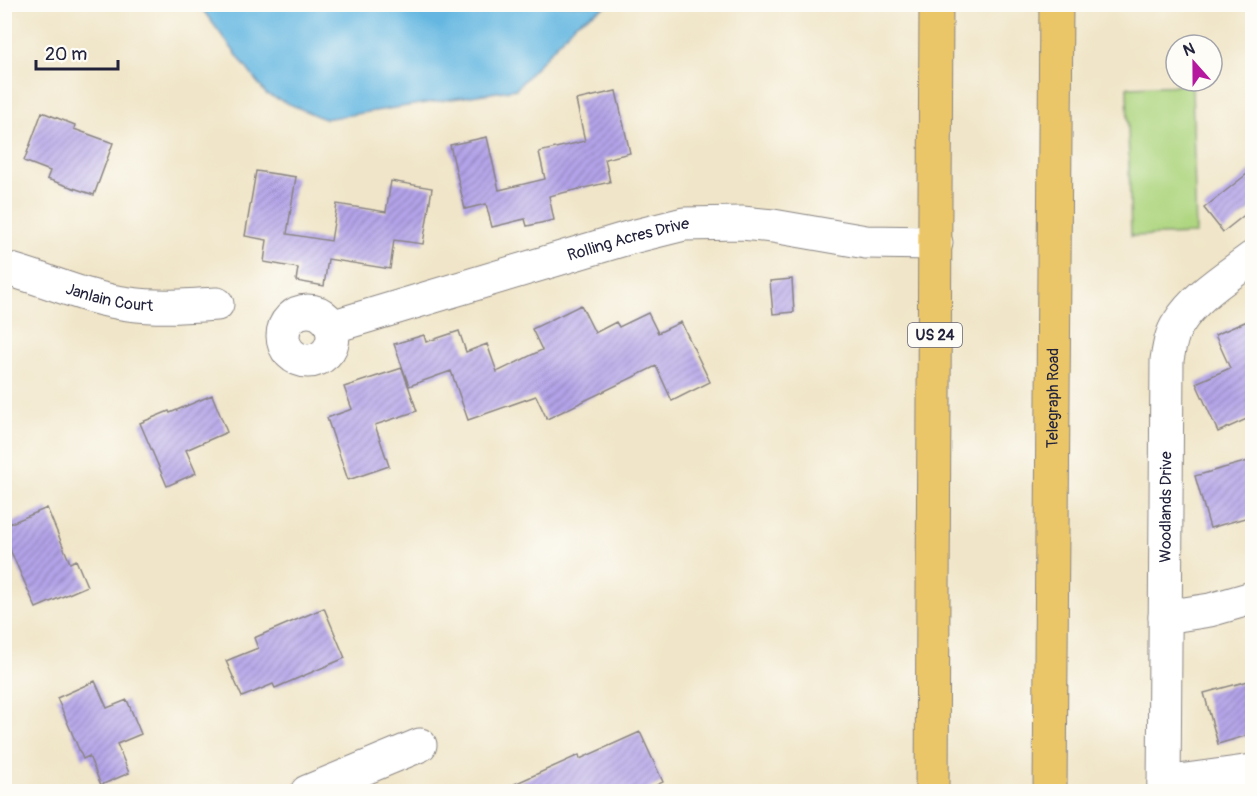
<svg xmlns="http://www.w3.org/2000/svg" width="1257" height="796" font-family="Pangolin,sans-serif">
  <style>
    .pitch { fill: #aed57f; stroke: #687c5d; stroke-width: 1.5 }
    .water { fill: #65b7e1; stroke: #446c8e; stroke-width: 1.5 }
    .building { fill: url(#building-hatch) }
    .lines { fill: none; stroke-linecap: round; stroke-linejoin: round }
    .minor-casing { stroke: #898482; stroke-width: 35 }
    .highway-casing { stroke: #898482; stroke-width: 35 }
    .minor { stroke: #fff; stroke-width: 33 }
    .highway { stroke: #ebc669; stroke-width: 33 }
    .labels { text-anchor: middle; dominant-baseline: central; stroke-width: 4.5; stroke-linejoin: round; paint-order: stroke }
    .shield { fill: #fdfcf7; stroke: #646373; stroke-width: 1.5 }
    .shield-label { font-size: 15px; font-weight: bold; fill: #22223b }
    .street-label { font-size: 16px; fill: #22223b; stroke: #fdfcf7 }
  </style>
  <defs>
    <pattern id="building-hatch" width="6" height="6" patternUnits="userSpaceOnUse" patternTransform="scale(1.5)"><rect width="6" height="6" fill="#b3a3e8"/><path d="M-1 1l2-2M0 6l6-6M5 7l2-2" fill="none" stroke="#9184bd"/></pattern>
  </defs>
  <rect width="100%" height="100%" fill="#fdfcf7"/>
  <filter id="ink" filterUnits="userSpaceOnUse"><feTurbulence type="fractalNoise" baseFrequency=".0167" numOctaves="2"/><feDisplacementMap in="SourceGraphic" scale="12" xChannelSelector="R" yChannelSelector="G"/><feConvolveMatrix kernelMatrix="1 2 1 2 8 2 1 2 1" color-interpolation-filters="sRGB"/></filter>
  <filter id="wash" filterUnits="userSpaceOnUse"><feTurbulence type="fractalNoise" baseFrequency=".008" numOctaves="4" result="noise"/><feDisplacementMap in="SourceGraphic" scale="24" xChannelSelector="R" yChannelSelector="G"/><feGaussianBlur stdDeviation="1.35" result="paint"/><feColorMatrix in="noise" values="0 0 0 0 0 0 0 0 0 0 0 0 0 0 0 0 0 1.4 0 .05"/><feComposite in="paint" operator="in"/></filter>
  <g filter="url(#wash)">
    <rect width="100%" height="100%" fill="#f0e5c8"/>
    <!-- pitch -->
    <path class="pitch" d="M1192,85L1196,234L1131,236L1127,87Z"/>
    <!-- water -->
    <path class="water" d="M199,5H608L576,23L516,89L324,119L266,94Z"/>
    <g id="blocks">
      <!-- building -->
      <path class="building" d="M616,91L630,153L605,159L610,182L549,196L554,220L527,226L525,219L492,227L486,204L465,209L450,145L487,137L499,190L545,179L539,152L585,141L576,100Z
        M42,112L75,125L74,129L113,143L94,195L47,179L50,171L24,161Z
        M1252,170V209L1223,232L1204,208Z
        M256,171L296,177L287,234L331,241L337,204L386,212L391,181L432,188L423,244L394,240L390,269L328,259L324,286L296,281L298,268L264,262L267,240L245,236Z
        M792,279L794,312L773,314L770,281Z
        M581,305L595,333L616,322L619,327L648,313L658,333L681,322L710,382L672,401L656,366L547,419L536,396L468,420L451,371L409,386L394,344L424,335L426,342L459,331L466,352L487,344L497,372L542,350L532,329Z
        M1252,319V420L1251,417L1218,432L1196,383L1230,368L1215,335Z
        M402,368L417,411L375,425L389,466L348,480L327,418L352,409L344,387Z
        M212,395L227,432L186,450L196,473L167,486L140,423L169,411L170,413Z
        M1252,460V516L1210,528L1195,476Z
        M47,508L70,563L76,560L87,586L36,608L4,536V526Z
        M324,608L345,658L275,688L273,684L242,697L226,661L258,648L254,638Z
        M1252,680V734L1218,744L1204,693Z
        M95,681L107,708L127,700L141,734L117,744L129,773L101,785L89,756L83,759L57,698Z
        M640,732L663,782L642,792H497L579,755L580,759Z"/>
    </g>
  </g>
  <g filter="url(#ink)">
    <use href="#blocks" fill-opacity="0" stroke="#898482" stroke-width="1.5"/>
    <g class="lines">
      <defs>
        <g id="minor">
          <path id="s1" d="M4,268C46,279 86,299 129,304C158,308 187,306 217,304"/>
          <circle cx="308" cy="336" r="25"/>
          <path id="s2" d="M331,327L628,238L684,224L742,223L773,226L866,242L936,243"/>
          <path d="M1165,617L1210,610L1252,598"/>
          <path d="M1164,783L1252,771"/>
          <path d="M307,792L420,745"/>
          <path id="s3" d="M1164,792L1167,360C1169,348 1171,334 1178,324C1195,296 1227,277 1252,258"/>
        </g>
        <g id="highway">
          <path d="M932,792L936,4"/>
          <path id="s4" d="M1050,792L1056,4"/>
        </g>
      </defs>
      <!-- minor casing -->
      <use href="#minor" class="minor-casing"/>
      <!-- highway casing -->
      <use href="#highway" class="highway-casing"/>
      <!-- minor -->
      <use href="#minor" class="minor"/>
      <!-- highway -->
      <use href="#highway" class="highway"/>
    </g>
  </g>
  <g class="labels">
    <!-- shield labels -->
    <rect class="shield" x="908" y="323" width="54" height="24" rx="4.5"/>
    <g class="shield-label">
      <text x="935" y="335">US 24</text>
    </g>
    <!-- street labels -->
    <g class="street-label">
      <text stroke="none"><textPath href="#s2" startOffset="310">Rolling Acres Drive</textPath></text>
      <text stroke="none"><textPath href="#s1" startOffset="110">Janlain Court</textPath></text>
      <text stroke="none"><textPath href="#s4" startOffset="394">Telegraph Road</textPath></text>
      <text stroke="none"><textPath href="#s3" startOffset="285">Woodlands Drive</textPath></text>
    </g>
  </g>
  <!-- margin -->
  <rect width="1257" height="796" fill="none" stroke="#fdfcf7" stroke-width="24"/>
  <!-- north arrow -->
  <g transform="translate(1194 63) rotate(339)"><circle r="28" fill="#fdfcf7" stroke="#a5a5ac" stroke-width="1.5"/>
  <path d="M0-4.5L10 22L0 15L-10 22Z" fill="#b5179e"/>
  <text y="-9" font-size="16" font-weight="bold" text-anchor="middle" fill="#22223b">N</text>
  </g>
  <!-- scale -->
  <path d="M36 60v9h82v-9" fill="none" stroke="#22223b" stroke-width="3"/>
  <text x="45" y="60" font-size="18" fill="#22223b" stroke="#fdfcf7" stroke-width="4.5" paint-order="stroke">20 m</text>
</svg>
